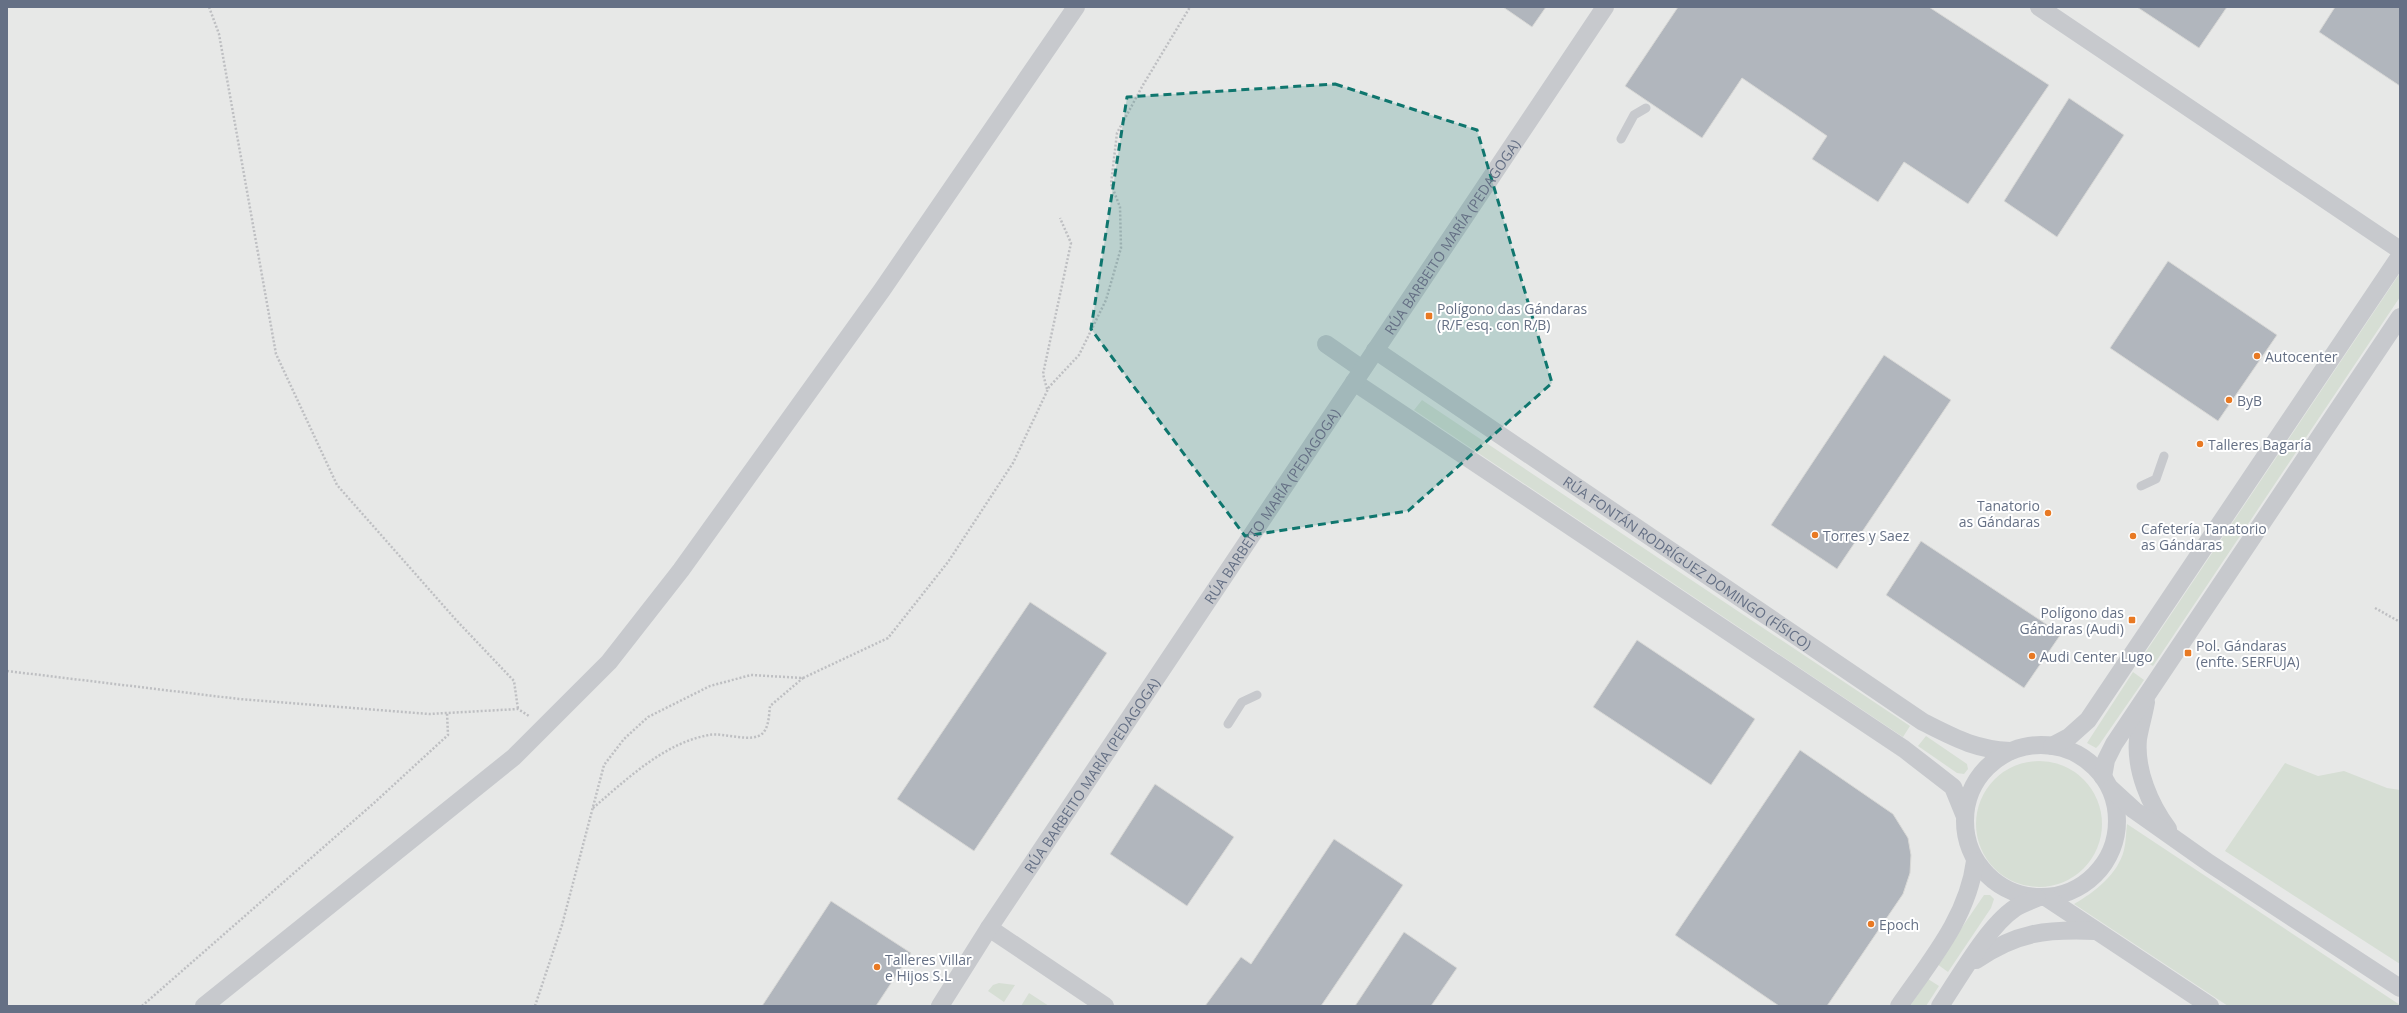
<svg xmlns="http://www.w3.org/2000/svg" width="2407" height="1013" font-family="'Open Sans',sans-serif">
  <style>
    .built { fill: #e7e8e7 }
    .green { fill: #d6ded4 }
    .building { fill: #b1b6bd; stroke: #d8d8d6 }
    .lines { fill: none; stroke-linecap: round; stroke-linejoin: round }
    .path { stroke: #bebfc2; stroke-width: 2.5; stroke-dasharray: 2 2; stroke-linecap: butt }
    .lane { stroke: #c7c9cd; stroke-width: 9 }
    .street { stroke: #c7c9cd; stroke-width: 18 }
    .marked { fill: #0f766e; fill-opacity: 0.2; stroke: #0f766e; stroke-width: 3; stroke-dasharray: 8 5; stroke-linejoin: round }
    .poi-dot { fill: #e87923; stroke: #fff; stroke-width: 1.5 }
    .labels { text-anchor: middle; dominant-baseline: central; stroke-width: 4; stroke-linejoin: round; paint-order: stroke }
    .street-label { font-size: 14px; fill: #657085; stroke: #fff }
    .poi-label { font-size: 14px; fill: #657085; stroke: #fff; text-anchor: start }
  </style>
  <rect width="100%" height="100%" fill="#f6f7f4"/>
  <!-- built -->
  <path class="built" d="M7,7H2400V1006H7Z"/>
  <!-- green -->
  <path class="green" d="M2400,273V297L2153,666L2141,659Z
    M1422,400L1910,726L1903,737L1414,410Z
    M2133,672L2144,680L2099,745L2096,748L2087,743Z
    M1926,736L1967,764L1968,769L1964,774L1957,773L1918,746Z
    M1976 824a63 63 0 1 1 126 0a63 63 0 1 1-126 0Z
    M2285,763L2318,776L2344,771L2387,788L2400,790V964L2225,851Z
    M2127,824L2400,1005L2228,1006L2074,904C2095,892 2118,874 2124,850C2126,842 2126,832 2127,824Z
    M1984,895H1990L1994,899L1991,908L1948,972L1937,964Z
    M1928,979L1939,986L1926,1006H1910Z
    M999,983L1015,985L1004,1002L988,991L993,985Z
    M1029,993L1049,1006H1021Z"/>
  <!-- building -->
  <path class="building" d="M1503,7H1546L1532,27Z
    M1678,7H1929L2049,85L1968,204L1904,162L1878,202L1812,159L1827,136L1742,78L1702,138L1625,86Z
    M2137,7H2227L2199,48Z
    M2335,7H2400V86L2319,32Z
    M2069,98L2124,135L2057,237L2004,201Z
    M2168,261L2277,335L2218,421L2110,348Z
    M1884,355L1951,400L1837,569L1771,525Z
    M1921,541L2061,634L2024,688L1886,595Z
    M1030,602L1107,653L974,851L897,799Z
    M1637,640L1755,719L1711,785L1593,707Z
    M1800,750L1893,814L1908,838L1911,855L1910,873L1903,894L1827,1006H1779L1675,935Z
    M1155,784L1234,837L1187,906L1110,854Z
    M1334,839L1403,885L1321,1006H1205L1241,957L1251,964Z
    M831,901L911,953L876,1006H762Z
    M1404,932L1457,968L1431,1006H1355Z"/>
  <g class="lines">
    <!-- path -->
    <path class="path" d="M209,7L219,34L276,354L337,485L457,621L514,681L518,709
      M1047,389L1043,374L1071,243L1060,218
      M2375,608L2400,622
      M7,671L239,699L429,714L518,709L529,716
      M593,808C627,779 664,743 709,735C725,732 752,744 763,733C769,726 769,715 770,706L803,678
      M142,1006L374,803L448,735L447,713
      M535,1006L562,925L604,765L624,739L648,717L710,686L751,675L803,678L888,638L948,562L1013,463L1049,387L1079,355L1106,300L1121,248L1120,207L1111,184L1117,133L1143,85L1190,7"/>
    <!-- lane -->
    <path class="lane" d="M1621,139L1634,115L1646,108
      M2141,486L2156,479L2164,456
      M1228,724L1242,702L1257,695"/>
    <!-- street -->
    <g class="street">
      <path d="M2039,7L2400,250"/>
      <path d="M1326,344L1362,369"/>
      <path id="s1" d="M1375,350L1923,722C1955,738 1974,749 2010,751"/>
      <path d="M1354,382L1904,749L1953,787L1964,814"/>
      <path d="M2146,702C2144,714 2140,727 2138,739C2135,770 2150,805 2168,829"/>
      <circle cx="2041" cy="821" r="76"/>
      <path d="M2052,746L2069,737L2088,720L2400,256"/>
      <path d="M2103,777L2106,760L2114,744L2400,317"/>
      <path d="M2111,789L2134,810L2209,863L2400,988"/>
      <path d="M2047,898L2210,1006"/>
      <path d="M989,928L1105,1006"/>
      <path d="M1976,960C2017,932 2046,929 2095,931"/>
      <path d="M204,1006L514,757L609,662L681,570L882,290L1076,7"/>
      <path id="s2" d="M940,1006L989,928L1605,7"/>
      <path d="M1899,1006C1930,961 1968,917 1975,861"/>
      <path d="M1940,1006C1959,978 1987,927 2015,908C2021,904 2030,901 2037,898"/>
    </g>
  </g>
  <!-- marked area -->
  <path class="marked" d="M1335,84L1477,130L1552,383L1408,511L1245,536L1091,329L1127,97Z"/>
  <!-- markers -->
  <g class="poi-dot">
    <rect x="1425" y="312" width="8" height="8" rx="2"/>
    <circle cx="2257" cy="356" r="4"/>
    <circle cx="2229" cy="400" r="4"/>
    <circle cx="2200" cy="444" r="4"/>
    <circle cx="2048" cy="513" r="4"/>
    <circle cx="1815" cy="535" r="4"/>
    <circle cx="2133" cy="536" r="4"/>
    <rect x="2128" y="616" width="8" height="8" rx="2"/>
    <rect x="2184" y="649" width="8" height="8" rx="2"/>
    <circle cx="2032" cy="656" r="4"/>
    <circle cx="1871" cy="924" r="4"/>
    <circle cx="877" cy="967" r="4"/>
  </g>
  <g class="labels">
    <!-- street labels -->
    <g class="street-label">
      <text stroke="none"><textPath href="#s2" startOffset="924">RÚA BARBEITO MARÍA (PEDAGOGA)</textPath></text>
      <text stroke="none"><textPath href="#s2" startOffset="600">RÚA BARBEITO MARÍA (PEDAGOGA)</textPath></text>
      <text stroke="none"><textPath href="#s1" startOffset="378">RÚA FONTÁN RODRÍGUEZ DOMINGO (FÍSICO)</textPath></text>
      <text stroke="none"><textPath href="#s2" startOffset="276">RÚA BARBEITO MARÍA (PEDAGOGA)</textPath></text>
    </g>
    <!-- poi labels -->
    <g class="poi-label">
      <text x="1437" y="308">Polígono das Gándaras<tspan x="1437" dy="16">(R/F esq. con R/B)</tspan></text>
      <text x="2265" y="356">Autocenter</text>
      <text x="2237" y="400">ByB</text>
      <text x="2208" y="444">Talleres Bagaría</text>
      <text x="2040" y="505" text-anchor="end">Tanatorio<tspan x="2040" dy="16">as Gándaras</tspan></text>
      <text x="2141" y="528">Cafetería Tanatorio<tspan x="2141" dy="16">as Gándaras</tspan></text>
      <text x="1823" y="535">Torres y Saez</text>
      <text x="2124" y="612" text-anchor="end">Polígono das<tspan x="2124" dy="16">Gándaras (Audi)</tspan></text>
      <text x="2196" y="645">Pol. Gándaras<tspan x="2196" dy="16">(enfte. SERFUJA)</tspan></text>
      <text x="2040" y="656">Audi Center Lugo</text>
      <text x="1879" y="924">Epoch</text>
      <text x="885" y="959">Talleres Villar<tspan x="885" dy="16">e Hijos S.L</tspan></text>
    </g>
  </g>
  <!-- border -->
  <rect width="2407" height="1013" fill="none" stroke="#657085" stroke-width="16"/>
</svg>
